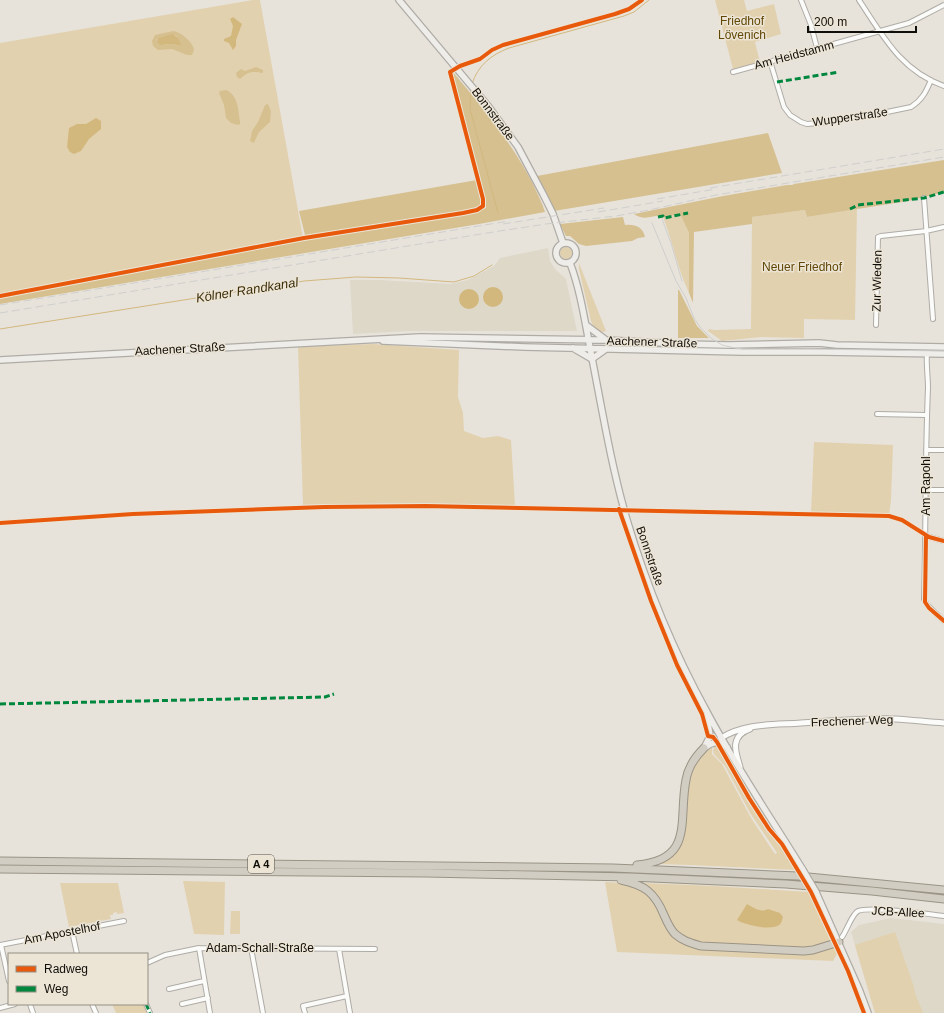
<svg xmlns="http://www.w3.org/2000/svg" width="944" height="1013" font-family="Helvetica,sans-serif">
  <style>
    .built { fill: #ded8c8 }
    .green { fill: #e2d1af }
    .forest { fill: #d6c090; fill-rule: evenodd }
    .water { fill: #d3b87e }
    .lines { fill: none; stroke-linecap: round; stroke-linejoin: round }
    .stream { stroke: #d3b87e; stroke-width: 1 }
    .minor-casing { stroke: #afaca6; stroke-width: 6 }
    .tertiary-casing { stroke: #afaca6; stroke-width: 7 }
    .secondary-casing { stroke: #afaca6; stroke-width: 8 }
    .motorway-casing { stroke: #9a9486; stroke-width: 9 }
    .minor { stroke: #fbfbfa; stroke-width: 4 }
    .tertiary { stroke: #fbfbfa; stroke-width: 5 }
    .secondary { stroke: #efede9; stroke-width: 5.5 }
    .motorway { stroke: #d2cdc2; stroke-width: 7 }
    .tram { stroke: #d0cfcd; stroke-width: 1 }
    .rail { stroke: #d0cfcd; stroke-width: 1; stroke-dasharray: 8 4; stroke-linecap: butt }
    .secondary-bridge-casing { stroke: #afaca6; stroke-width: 8; stroke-linecap: butt }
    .secondary-bridge { stroke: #efede9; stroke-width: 5.5 }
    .quiet { stroke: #00873e; stroke-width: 3; stroke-dasharray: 6 3; stroke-linecap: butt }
    .cycleway-casing { stroke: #ece5d6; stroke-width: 6 }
    .cycleway { stroke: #e8590c; stroke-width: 4 }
    .labels { text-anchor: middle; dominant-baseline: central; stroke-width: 3; stroke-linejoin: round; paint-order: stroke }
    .shield { fill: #ece5d6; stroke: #524e46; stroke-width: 1 }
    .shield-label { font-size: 11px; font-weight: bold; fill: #100e09 }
    .park-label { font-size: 12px; fill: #624806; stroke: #ece5d6 }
    .street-label { font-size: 12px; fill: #100e09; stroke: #ece5d6 }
    .water-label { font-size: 13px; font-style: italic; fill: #3e2f0b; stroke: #ece5d6 }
  </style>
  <rect width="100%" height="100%" fill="#e7e3db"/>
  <!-- built -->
  <path class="built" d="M548,248L550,261L555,269L566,279L577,331H408L353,334L350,280H379L451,284L468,280L494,266L500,258Z
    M891,918L944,924V1013H875L851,932L859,925Z"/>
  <!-- green -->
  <path class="green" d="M253,0H260L303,238L0,296V43Z
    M715,0H744L747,11L774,4L781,34L755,42L760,62L733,69Z
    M857,209L855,320L804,319V338L761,337L722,341L708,331L709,329L714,330L751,329L752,217L805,210L807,217Z
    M680,214L689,233V293C677,268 673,242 663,217Z
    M560 253a6 6 0 1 1 12 0a6 6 0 1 1-12 0Z
    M579,263L606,331L599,333L594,328L591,321L579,269Z
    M373,344L459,350L458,397L463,413L464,431L483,438L498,436L511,440L515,505H303L298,347Z
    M814,442L893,445L891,500L889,516L811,513Z
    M716,744H717L765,824L779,841L797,870L689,865L655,864L674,851L687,783L697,758L712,745V754L722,764L751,818L775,854L777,853L750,813L725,766L714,754L713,750Z
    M183,881L225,882L224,935L194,934Z
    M605,882L622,883L636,886L654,898L666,925L701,948L833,947L836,948L837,954L833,961L617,952Z
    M60,883H118L124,913L117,914V912L113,913V915H110L111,919L69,927Z
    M643,883L714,886L809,892L830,940L829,943L810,948L704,944L690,941L675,930Z
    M231,911H240V934H230Z
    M895,932L914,987C914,994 921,1006 923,1013H875L855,945Z
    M112,1004H144L148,1013H116Z"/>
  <!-- forest -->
  <path class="forest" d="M173,31C181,32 193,42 194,50L192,55H187L172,49L158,50L153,46L152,41L155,35ZM176,35L181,46L173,44L163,45L156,40L161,37Z
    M256,67L263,70V73C254,71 248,71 240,79L237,77L236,73L241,69L245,71Z
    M453,72C482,107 512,143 533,184C537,193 542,202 545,212L479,224L0,304V297L304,240L428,220L486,208L485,202L451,74Z
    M226,90C238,95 238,109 240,121V124L238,125L231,123L226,118L224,105L219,93L220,91Z
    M268,104L271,111L270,122L259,132L254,143L250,141L252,131L258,122L265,105Z
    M768,133L782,173L554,211L537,176Z
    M944,160V192L908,201L807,217L805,210L752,217V224L694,232L693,303L689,293V233L680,214L663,217L662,215C652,216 643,221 634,214L723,196L787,185H792L794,184Z
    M477,180L482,201L481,205L474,209L308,237L305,235L299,211Z
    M623,217L625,225C635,224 643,227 645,237L638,238L632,241L586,246L579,244L570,236H566L560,224Z
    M678,290H679L697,326L709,338H678Z"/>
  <!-- water -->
  <path class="water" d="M233,17L242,24L236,40V46L233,50L229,43L224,41V39L231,36L233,26L230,19Z
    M173,34C177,36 181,42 181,46L173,44L160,45L157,42L158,38Z
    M96,118L101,121V129L89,139L81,151L74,154L70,152L67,147L69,128L77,124H86Z
    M483 297a10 10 0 1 1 20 0a10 10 0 1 1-20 0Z
    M459 299a10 10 0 1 1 20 0a10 10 0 1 1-20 0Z
    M747,904C754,908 761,913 768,909L780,913L783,917C782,920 782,923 779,925C770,931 745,925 737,920Z"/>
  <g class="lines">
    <!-- stream -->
    <path class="stream" d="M472,84C478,65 491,55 509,48L624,16L634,12L649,0
      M471,89L470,109L498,213
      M0,329L304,281L356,277L399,278L454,282L474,276L492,265"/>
    <defs>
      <path id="minor" d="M801,0L811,25L817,48
        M859,0C883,36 901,71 944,86
        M770,61L784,107L790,115L801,122L807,124L820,123L887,112L911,107C922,100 926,92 931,80
        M733,72L909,23L944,5
        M924,198L933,319
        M876,325L878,237L881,236L926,231L944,227
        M927,354C926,365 928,376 928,388C925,458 926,528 924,599L927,605L944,621
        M877,414L926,415
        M926,450H944
        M926,490H944
        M926,536L944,541
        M72,931L77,954
        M842,937C847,930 852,914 858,911C870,906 928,914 944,916
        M0,945L124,921
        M1,945L9,981
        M199,948L210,1013
        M251,948L263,1013
        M339,949L350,1013
        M147,963L165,955L199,948L375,949
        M169,989L204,981
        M30,1004L33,1013
        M92,1004L96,1013
        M146,1004L150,1013
        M182,1004L208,998
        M0,1008L15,1004
        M305,1013L303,1006L347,996"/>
      <path id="tertiary" d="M721,738C745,723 774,725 801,723C832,721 864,718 895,719C912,720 928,722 944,723
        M740,767C735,751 730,736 750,729"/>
      <path id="secondary" d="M399,0L489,107L518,147L543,194L553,214L563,243
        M556 253a10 10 0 1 1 20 0a10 10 0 1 1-20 0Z
        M570,263C581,292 585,323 591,353C602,409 611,465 627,520C647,587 674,652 707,712C736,767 771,818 803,870
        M586,325L606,340
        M383,341L524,347L742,352H823L944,354
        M573,348L592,359
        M592,359L606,349
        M0,360L420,337L606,340L684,344L728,345L819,343L837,345L944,347
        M706,747C714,741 719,742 727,747
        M704,748L710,736L707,716
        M816,892L859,989L868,1013"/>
      <path id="motorway" d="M0,861L613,868L798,876L944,890
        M637,865C695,860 678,820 686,780C688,767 695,757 704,748
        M0,869L426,873L630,877L786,884L872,891L944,899
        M621,880C645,885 655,893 664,915C667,922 670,929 675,934C683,941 691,943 701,946L804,951L813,950L839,942"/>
    </defs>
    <!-- minor casing -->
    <use href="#minor" class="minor-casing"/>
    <!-- tertiary casing -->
    <use href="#tertiary" class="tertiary-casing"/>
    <!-- secondary casing -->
    <use href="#secondary" class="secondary-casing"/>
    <!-- motorway casing -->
    <use href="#motorway" class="motorway-casing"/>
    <!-- minor -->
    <use href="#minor" class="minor"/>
    <!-- tertiary -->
    <use href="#tertiary" class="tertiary"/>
    <!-- secondary -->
    <use href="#secondary" class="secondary"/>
    <!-- motorway -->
    <use href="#motorway" class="motorway"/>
    <!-- tram -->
    <path class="tram" d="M662,219L671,243L682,281
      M652,223L676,281L686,298L694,318L700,327L711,338L722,345L735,348L743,349H811L944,351"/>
    <!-- rail -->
    <path class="rail" d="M710,188L944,149
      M657,199L716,189
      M598,212L663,201
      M503,224L604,208
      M0,305L509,221
      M0,313L487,233L546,224L616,216L649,210L716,195L944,157"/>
    <defs>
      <path id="secondary-bridge" d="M803,870L816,892"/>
    </defs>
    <!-- secondary-bridge casing -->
    <use href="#secondary-bridge" class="secondary-bridge-casing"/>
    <!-- secondary-bridge -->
    <use href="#secondary-bridge" class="secondary-bridge"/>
    <!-- quiet -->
    <path class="quiet" d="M777,82L839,72
      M850,209L858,205L924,198L944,192
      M658,217L663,216L664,218L688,213
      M0,704L325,697L334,694
      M146,1004L150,1013"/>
    <defs>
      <path id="cycleway" d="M0,296L304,238L463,213L477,210L483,206V199L450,72L460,66L480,59L492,50L503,45L615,14L629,9L642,0
        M619,509L651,601L677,665L702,714L708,736L713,737L717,742L749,798L769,829L782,844L811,892L848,971L864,1013
        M0,523L133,514L324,507L426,506L889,516L902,520L929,537L944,541
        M926,536L925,602L929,608L944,621"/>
    </defs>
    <!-- cycleway casing -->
    <use href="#cycleway" class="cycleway-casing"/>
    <!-- cycleway -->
    <use href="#cycleway" class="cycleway"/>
  </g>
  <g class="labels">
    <!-- shield labels -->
    <rect class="shield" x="248" y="855" width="26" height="18" rx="3"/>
    <g class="shield-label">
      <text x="261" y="864">A 4</text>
    </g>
    <!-- park labels -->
    <g class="park-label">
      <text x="742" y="21">Friedhof<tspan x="742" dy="14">Lövenich</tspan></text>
      <text x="802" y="267">Neuer Friedhof</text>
    </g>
    <!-- street labels -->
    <g class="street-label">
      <text transform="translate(794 55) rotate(-15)">Am Heidstamm</text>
      <text transform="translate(493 114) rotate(53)">Bonnstraße</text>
      <text transform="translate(850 117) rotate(-8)">Wupperstraße</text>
      <text transform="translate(877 281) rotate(-89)">Zur Wieden</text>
      <text transform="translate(652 342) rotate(2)">Aachener Straße</text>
      <text transform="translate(180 349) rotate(-3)">Aachener Straße</text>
      <text transform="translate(926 486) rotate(-90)">Am Rapohl</text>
      <text transform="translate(650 556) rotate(71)">Bonnstraße</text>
      <text transform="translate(852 721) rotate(-2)">Frechener Weg</text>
      <text transform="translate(898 912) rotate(3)">JCB-Allee</text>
      <text transform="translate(62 933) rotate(-11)">Am Apostelhof</text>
      <text x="260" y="948">Adam-Schall-Straße</text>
    </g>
    <!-- water labels -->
    <g class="water-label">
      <text transform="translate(247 290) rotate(-9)">Kölner Randkanal</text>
    </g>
  </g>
  <!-- legend -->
  <rect x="8" y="953" width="140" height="52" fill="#ece5d6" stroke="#948f84"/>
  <rect x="16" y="966" width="20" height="6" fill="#e8590c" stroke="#948f84"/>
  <text x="44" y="973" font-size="12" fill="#100e09">Radweg</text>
  <rect x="16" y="986" width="20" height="6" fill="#00873e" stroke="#948f84"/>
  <text x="44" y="993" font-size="12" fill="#100e09">Weg</text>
  <!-- scale -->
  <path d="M808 26v6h108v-6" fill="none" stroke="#100e09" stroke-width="2"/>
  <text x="814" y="26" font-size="12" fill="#100e09" stroke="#ece5d6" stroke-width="3" paint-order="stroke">200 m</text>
</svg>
